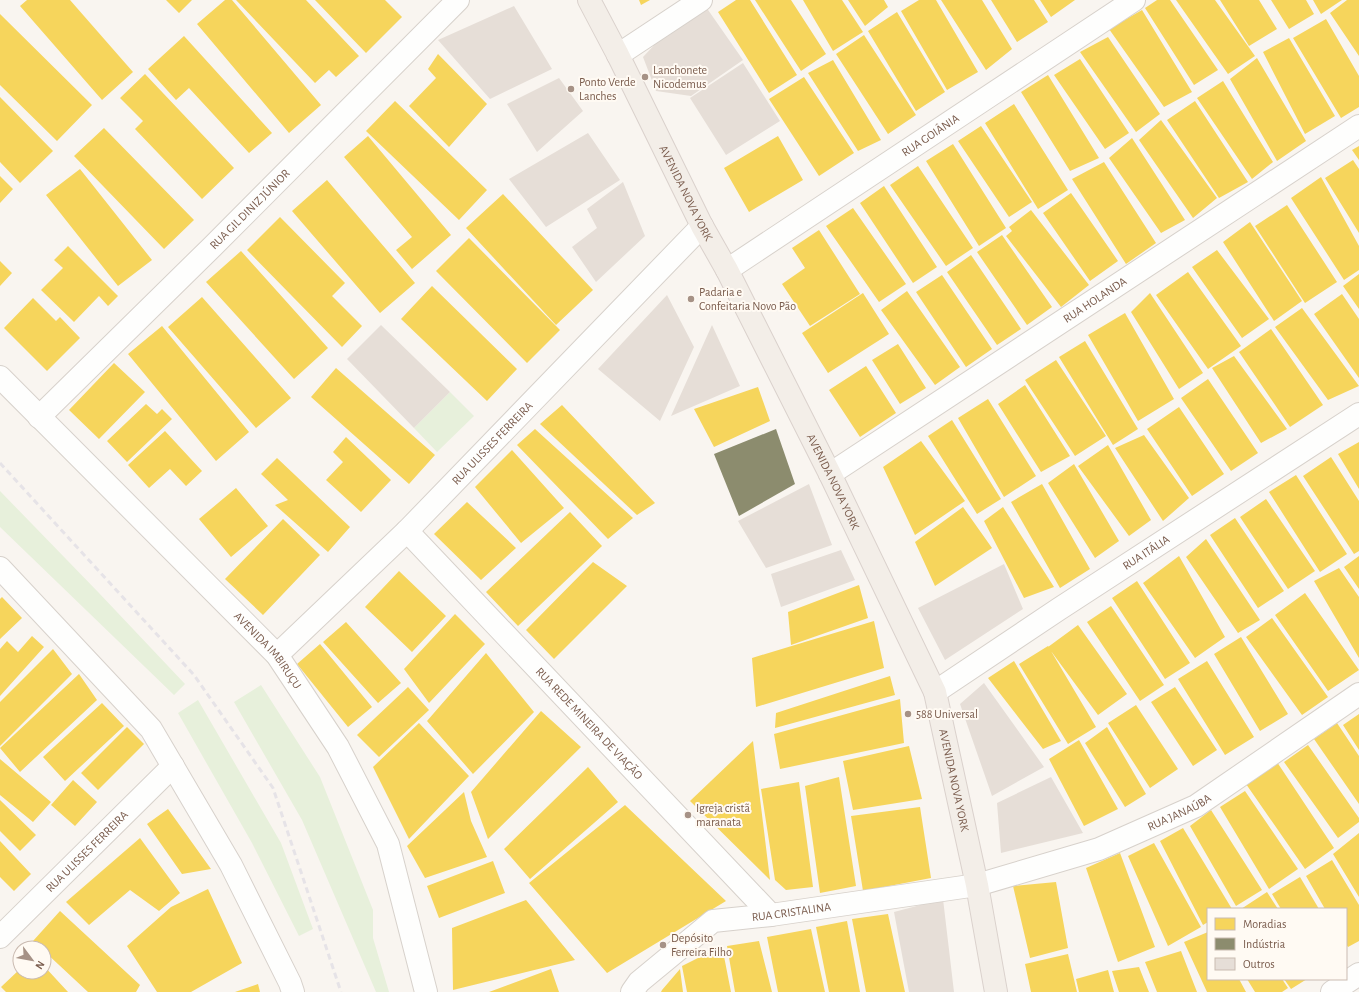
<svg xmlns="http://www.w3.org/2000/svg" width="1359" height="992" font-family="'Alegreya Sans',sans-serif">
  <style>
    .green { fill: #e7f0db }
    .homes { fill: #f6d55c }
    .industry { fill: #8c8c6e }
    .building { fill: #e6ded7 }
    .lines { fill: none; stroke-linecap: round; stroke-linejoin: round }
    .minor-casing { stroke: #d7d1cb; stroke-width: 24 }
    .tertiary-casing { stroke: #d7d1cb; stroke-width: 24 }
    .primary-casing { stroke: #dad1cc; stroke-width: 24 }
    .minor { stroke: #fefefd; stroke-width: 22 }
    .tertiary { stroke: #fefefd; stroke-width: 22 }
    .primary { stroke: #f3eee8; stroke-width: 22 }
    .rail { stroke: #e6e3e7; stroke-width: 3; stroke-dasharray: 6 4; stroke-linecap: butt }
    .poi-dot { fill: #a69286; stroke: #fffaf3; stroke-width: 1.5 }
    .labels { text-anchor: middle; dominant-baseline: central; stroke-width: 4; stroke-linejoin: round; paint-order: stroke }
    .poi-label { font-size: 12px; fill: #7a5c4d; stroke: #fffaf3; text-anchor: start }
    .street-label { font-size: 12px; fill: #7a5c4d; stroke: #fffaf3 }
  </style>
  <rect width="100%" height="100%" fill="#f9f5f0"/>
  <!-- green -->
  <path class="green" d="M450,392L474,416L437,452L414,428Z
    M0,491L99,593L185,684L174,695L0,527Z
    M261,685L320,777L373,910V938L389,992H376L302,820L234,702Z
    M198,700L281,843L313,929L299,936L252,843L178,713Z"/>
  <!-- homes -->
  <path class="homes" d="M27,0H70L133,72L102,100L20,6Z
    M166,0H192L179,13Z
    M225,0H232L321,105L289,133L197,24Z
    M236,0H306L359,56L336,77L329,70L315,83Z
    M315,0H385L402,17L366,53Z
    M639,0H650L641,5Z
    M736,0H750L797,75L769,93L718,12Z
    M755,0H791L826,54L801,71Z
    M803,0H842L863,32L833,51Z
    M848,0H884L888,7L865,26Z
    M919,0H936L978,72L947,90L901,11Z
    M941,0H982L1012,49L986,70Z
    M991,0H1034L1048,22L1017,42Z
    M1040,0H1075L1051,17Z
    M1157,0H1170L1218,70L1194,85L1145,8Z
    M1176,0H1215L1255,56L1228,74Z
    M1220,0H1259L1277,29L1249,46Z
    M1271,0H1306L1314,14L1289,29Z
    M1313,0H1342L1321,14Z
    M1347,0H1359V56L1330,13Z
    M1142,10L1192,92L1164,107L1109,29Z
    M897,12L945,92L916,111L868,31Z
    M0,14L92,105L57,141L0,85Z
    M1326,19L1359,76V107L1341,118L1293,38Z
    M864,35L916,115L888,134L836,54Z
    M184,36L272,133L249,153L189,88L176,100L148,69Z
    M1108,37L1160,114L1136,132L1080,52Z
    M1289,38L1335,116L1305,134L1263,52Z
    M438,54L487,104L449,147L409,106L436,78L428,69Z
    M1257,58L1306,141L1277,161L1230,79Z
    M1080,59L1129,133L1105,149L1054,75Z
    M833,60L881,140L858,151L808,73Z
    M145,74L234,168L202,199L135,129L143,121L120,98Z
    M1048,75L1099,158L1070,171L1021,92Z
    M804,77L854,153L819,176L769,99Z
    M1223,81L1273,162L1252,179L1197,98Z
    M0,97L53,151L20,183L0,162Z
    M395,101L487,190L459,220L366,131Z
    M1195,101L1248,182L1219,198L1167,120Z
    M1014,104L1068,190L1038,209L985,123Z
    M1161,120L1217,198L1193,218L1139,140Z
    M981,126L1032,202L1009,217L958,141Z
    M104,128L194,220L164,249L74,156Z
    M368,136L451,235L412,269L396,250L412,237L344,157Z
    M778,136L803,180L749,212L724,168Z
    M1132,138L1185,220L1161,233L1109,158Z
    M953,144L1006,228L979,246L926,161Z
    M1359,146V160L1352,150Z
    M1353,160L1359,169V233L1325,178Z
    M1104,162L1156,243L1126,264L1072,179Z
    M918,166L973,248L946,266L890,185Z
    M80,169L152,260L118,286L46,195Z
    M0,176L13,189L0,203Z
    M1321,177L1359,246V270L1344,280L1291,198Z
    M327,180L415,283L380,313L292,211Z
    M884,186L937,267L913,283L860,203Z
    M1071,193L1118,261L1090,281L1043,213Z
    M503,194L593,290L556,325L466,228Z
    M1287,205L1337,282L1305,303L1255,226Z
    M853,208L906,284L879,302L826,226Z
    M1031,210L1089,285L1061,307L1006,236L1012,231L1009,227Z
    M280,217L345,283L332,296L362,326L342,347L247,250Z
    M1250,222L1302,301L1274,321L1223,242Z
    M819,230L860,294L810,326L782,284L805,268L792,248Z
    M1002,235L1052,307L1027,325L977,252Z
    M469,238L560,330L527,363L436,271Z
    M68,246L118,296L108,306L99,296L74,322L41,290L63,268L54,260Z
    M1217,250L1269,319L1242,338L1192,267Z
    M241,251L328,348L294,379L206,282Z
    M971,255L1021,329L997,345L947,272Z
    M0,261L12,273L0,286Z
    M1188,272L1241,346L1208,369L1156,295Z
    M1359,274V309L1343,286Z
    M942,275L992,349L966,367L916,292Z
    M432,286L517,369L487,401L401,319Z
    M907,291L960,367L935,385L881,310Z
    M863,293L889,334L828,373L802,333Z
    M1150,293L1203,373L1179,389L1131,312Z
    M1342,294L1359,319V378L1314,314Z
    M202,297L291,398L256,428L168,327Z
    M33,298L56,321L60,317L80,338L47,371L4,328Z
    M1302,308L1359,386L1328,400L1275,327Z
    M1125,313L1174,399L1138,421L1088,335Z
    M162,326L249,432L216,461L128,354Z
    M1271,329L1323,405L1290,427L1239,352Z
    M1085,341L1138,429L1113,445L1059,357Z
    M898,344L926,388L900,404L872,360Z
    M1234,356L1287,429L1261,443L1212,368Z
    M1056,360L1106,436L1075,456L1025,380Z
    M114,363L145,392L99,439L69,410Z
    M866,366L896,413L860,437L829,390Z
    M336,368L435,455L409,484L311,397Z
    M1208,379L1258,453L1231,471L1181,398Z
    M1025,385L1070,456L1041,472L998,404Z
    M758,387L770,421L714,447L694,409Z
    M988,399L1036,476L1004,497L958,418Z
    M146,404L157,414L162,409L172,419L127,462L107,441Z
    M562,405L655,503L637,515L540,424Z
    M1179,407L1224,474L1192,496L1147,429Z
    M952,420L1001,499L977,514L928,436Z
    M535,429L633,518L608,539L517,445Z
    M165,431L202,471L186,486L170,469L149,488L128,465Z
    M1144,435L1189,498L1163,521L1115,448Z
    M346,437L391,480L361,512L326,480L343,462L333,452Z
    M921,441L965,501L915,535L883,467Z
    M1359,442V489L1338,454Z
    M1108,445L1151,520L1129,536L1078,466Z
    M512,450L564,508L521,543L475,487Z
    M1331,457L1359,501V551L1354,554L1303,476Z
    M277,458L350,527L328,552L275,505L288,500L261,474Z
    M1074,464L1119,541L1095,558L1048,483Z
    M1296,475L1347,554L1320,572L1269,492Z
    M1042,484L1090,569L1060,588L1011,502Z
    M236,488L268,526L231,557L199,519Z
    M1266,499L1315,571L1288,589L1240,517Z
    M467,502L516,548L481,580L434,534Z
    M963,507L992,548L935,586L915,542Z
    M1003,507L1054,587L1024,598L984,521Z
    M570,512L602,546L518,626L486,592Z
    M1235,518L1284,591L1258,608L1210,535Z
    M283,519L320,555L263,615L225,579Z
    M1206,539L1260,620L1238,633L1186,557Z
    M1179,556L1225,637L1195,658L1143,583Z
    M1359,556V589L1344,567Z
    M593,562L627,586L554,659L526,630Z
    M1339,568L1359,597V658L1314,581Z
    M399,571L446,616L412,652L365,607Z
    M1137,581L1190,663L1165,679L1112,598Z
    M859,585L868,618L791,645L788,612Z
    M1305,593L1359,670L1328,691L1275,615Z
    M2,597L22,618L0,639V599Z
    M1111,606L1164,685L1140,701L1087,622Z
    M455,614L485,644L429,703L404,669Z
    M1272,618L1328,697L1302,715L1246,637Z
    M874,621L884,668L756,707L752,658Z
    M346,622L401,683L378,703L323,642Z
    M1078,625L1127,694L1098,715L1048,647Z
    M32,636L44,647L0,696V649L7,641L18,652Z
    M1241,637L1288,714L1260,731L1214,654Z
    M320,644L372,707L348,727L297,664Z
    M1048,646L1096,727L1068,744L1019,664Z
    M53,649L72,674L0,746V702Z
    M486,653L534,712L473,774L427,721Z
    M1014,661L1061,741L1043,749L988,678Z
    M1207,661L1254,737L1225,755L1178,679Z
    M79,674L97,700L20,772L0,748Z
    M890,676L895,695L775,728L776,713Z
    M408,687L429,710L379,757L357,735Z
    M1175,687L1217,750L1193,766L1151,702Z
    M900,699L904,743L780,769L774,734Z
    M102,703L124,726L65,781L43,757Z
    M1136,705L1178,769L1150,788L1108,723Z
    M541,711L581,747L488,839L471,792Z
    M1359,714V750L1343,725Z
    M419,723L469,776L409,839L373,767Z
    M1337,723L1359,756V804L1314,739Z
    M127,727L144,744L98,790L81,773Z
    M1107,727L1146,794L1125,807L1085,743Z
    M1079,740L1118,809L1084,826L1049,759Z
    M753,741L770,880L690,801Z
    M1308,745L1359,818V822L1338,838L1284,762Z
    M909,746L922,799L853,810L843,761Z
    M0,759L51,802L33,822L0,795Z
    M1277,762L1334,848L1305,869L1246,784Z
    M588,767L618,802L530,879L504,849Z
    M839,777L856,886L820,893L805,786Z
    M73,780L97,802L75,826L51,805Z
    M799,782L813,887L786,890L775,880L761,789Z
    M1245,791L1298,869L1269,889L1220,807Z
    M464,792L471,821L487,857L425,878L407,846Z
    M0,800L36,835L20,851L0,831Z
    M625,805L726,901L607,973L529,883Z
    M920,807L931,878L863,891L851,816Z
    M168,809L211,869L182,874L147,824Z
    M1211,810L1262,890L1236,906L1190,826Z
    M1183,828L1232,909H1208V922L1203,925L1160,841Z
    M1359,833V897L1333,854Z
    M140,838L180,893L159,911L130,890L89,925L66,902Z
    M0,841L31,874L14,891L0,877Z
    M1154,843L1201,927L1168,946L1128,856Z
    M1120,853L1155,947L1118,962L1086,868Z
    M1332,860L1359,905V941L1348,947L1346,944V909H1325L1306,876Z
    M493,861L505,893L439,918L427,886Z
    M1300,877L1319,909H1281L1272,894Z
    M1056,882L1068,948L1030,958L1013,886Z
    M208,889L242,963L191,992H157L127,946L171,907Z
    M1267,892L1278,909H1241Z
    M526,900L575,960L453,990L452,928Z
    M60,911L140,985L136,992H88L44,951V948H40L33,941Z
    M888,914L905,992H866L852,919Z
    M847,921L860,992H829L816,927Z
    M811,929L825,992H778L767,937Z
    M1208,932V979H1239L1246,992H1207L1184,942Z
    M759,941L772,992H735L727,946Z
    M722,946L731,992H687L682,966Z
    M1181,951L1197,992H1157L1145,962Z
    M1068,954L1077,992H1031L1025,964Z
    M44,966L68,992H6L1,987L20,969V972H44Z
    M1139,967L1149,992H1119L1112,971Z
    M551,969L559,992H489Z
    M680,969L683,992H661L662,990Z
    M1108,970L1114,992H1079L1076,979Z
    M1247,979H1282L1288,988L1282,992H1255Z
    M1284,979H1307L1291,989Z
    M258,984L260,992H235Z"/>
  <!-- industry -->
  <path class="industry" d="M776,429L795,484L739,516L714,454Z"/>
  <!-- building -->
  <path class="building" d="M514,6L552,69L490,99L438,40Z
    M706,7L743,60L691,96L656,91L643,57L659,40Z
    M743,63L780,121L726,155L690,98Z
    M559,78L583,111L537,152L507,104Z
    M588,133L620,180L546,227L509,179Z
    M623,182L645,236L596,282L572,247L597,228L587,209Z
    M667,295L694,347L660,421L598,369Z
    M381,325L450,392L414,428L347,359Z
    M712,325L740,386L671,416Z
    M809,484L832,545L766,568L738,521Z
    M841,550L855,580L781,607L771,574Z
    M1004,564L1023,609L945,660L918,608Z
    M984,683L1044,767L992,796L960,704Z
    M1051,777L1083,833L1001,853L997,803Z
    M943,899L954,992H909L894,912Z"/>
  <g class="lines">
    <defs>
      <g id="minor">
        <path d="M618,55L701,0"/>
        <path id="s1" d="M727,270L1134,0"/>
        <path id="s2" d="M0,377L277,655L338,747L388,844L426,992"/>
        <path id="s3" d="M39,417L212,247L458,0"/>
        <path id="s4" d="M407,531L771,915"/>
        <path d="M0,568L151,729L231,865L290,983L293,992"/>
        <path id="s5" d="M277,655L407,531L702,226"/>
        <path id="s6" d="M935,692L1059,609L1359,414"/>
        <path id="s7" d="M0,937L173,766"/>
        <path id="s8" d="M632,992L639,982L713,921L771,915L977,885L1099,849L1196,806L1359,694"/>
        <path d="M1332,992L1359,974"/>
      </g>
      <g id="tertiary">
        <path id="s9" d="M830,474L1359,126"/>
      </g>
      <g id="primary">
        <path id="s10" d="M589,0L618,55L702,226L727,270L830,474L935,692L977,885L996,992"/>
      </g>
    </defs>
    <!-- minor casing -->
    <use href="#minor" class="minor-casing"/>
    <!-- tertiary casing -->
    <use href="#tertiary" class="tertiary-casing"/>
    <!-- primary casing -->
    <use href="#primary" class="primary-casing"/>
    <!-- minor -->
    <use href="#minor" class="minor"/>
    <!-- tertiary -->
    <use href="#tertiary" class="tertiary"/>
    <!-- primary -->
    <use href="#primary" class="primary"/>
    <!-- rail -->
    <path class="rail" d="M0,463L194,675L273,788L341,992"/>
  </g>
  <!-- markers -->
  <g class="poi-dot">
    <circle cx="645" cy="77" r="4"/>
    <circle cx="571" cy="89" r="4"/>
    <circle cx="691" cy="299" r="4"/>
    <circle cx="908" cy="714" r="4"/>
    <circle cx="688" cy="815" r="4"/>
    <circle cx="663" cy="945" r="4"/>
  </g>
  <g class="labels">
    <!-- poi labels -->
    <g class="poi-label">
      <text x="653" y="70">Lanchonete<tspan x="653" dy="14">Nicodemus</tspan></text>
      <text x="579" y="82">Ponto Verde<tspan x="579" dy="14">Lanches</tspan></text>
      <text x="699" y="292">Padaria e<tspan x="699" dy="14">Confeitaria Novo Pão</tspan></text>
      <text x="916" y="714">588 Universal</text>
      <text x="696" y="808">Igreja cristã<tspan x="696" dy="14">maranata</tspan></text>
      <text x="671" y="938">Depósito<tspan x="671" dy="14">Ferreira Filho</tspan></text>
    </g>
    <!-- street labels -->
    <g class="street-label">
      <text stroke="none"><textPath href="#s1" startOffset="244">RUA GOIÂNIA</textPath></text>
      <text stroke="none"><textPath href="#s10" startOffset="216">AVENIDA NOVA YORK</textPath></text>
      <text stroke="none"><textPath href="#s3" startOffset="296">RUA GIL DINIZ JÚNIOR</textPath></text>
      <text stroke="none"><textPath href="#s9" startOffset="317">RUA HOLANDA</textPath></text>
      <text stroke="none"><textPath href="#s5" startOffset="302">RUA ULISSES FERREIRA</textPath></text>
      <text stroke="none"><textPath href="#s10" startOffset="540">AVENIDA NOVA YORK</textPath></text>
      <text stroke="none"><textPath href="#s6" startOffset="253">RUA ITÁLIA</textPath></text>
      <text stroke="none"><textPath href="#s2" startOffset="383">AVENIDA IMBIRUÇU</textPath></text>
      <text stroke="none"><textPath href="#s4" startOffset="265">RUA REDE MINEIRA DE VIAÇÃO</textPath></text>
      <text stroke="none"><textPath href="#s10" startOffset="864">AVENIDA NOVA YORK</textPath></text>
      <text stroke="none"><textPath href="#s8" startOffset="590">RUA JANAÚBA</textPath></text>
      <text stroke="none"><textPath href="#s7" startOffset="122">RUA ULISSES FERREIRA</textPath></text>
      <text stroke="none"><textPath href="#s8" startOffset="187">RUA CRISTALINA</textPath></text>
    </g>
  </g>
  <!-- legend -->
  <rect x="1207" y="908" width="140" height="72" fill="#fffaf3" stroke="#cabbb1"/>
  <rect x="1215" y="918" width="20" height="12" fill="#f6d55c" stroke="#cabbb1"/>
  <text x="1243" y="928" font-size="12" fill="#7a5c4d">Moradias</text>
  <rect x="1215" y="938" width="20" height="12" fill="#8c8c6e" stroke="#cabbb1"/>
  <text x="1243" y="948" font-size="12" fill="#7a5c4d">Indústria</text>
  <rect x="1215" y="958" width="20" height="12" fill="#e6ded7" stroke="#cabbb1"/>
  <text x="1243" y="968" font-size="12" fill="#7a5c4d">Outros</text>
  <!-- north arrow -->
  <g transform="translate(32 960) rotate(122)"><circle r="19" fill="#fffaf3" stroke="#cabbb1"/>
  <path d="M0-3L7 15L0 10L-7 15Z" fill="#a69286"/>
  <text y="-6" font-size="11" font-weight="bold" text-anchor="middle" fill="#7a5c4d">N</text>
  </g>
</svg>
